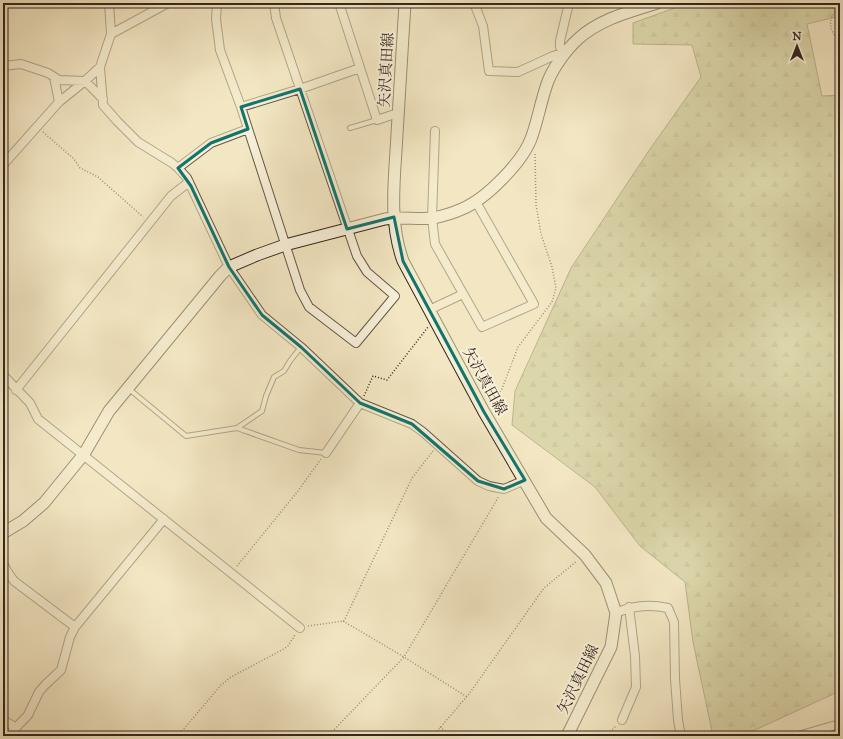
<svg xmlns="http://www.w3.org/2000/svg" width="843" height="739" font-family="'IM FELL Great Primer','Noto Serif JP',serif">
  <style>
    .forest { fill: url(#forest-firs); stroke: #7c7556 }
    .lines { fill: none; stroke-linecap: round; stroke-linejoin: round }
    .lane-casing { stroke: #655646; stroke-width: 6 }
    .street-casing { stroke: #655646; stroke-width: 10 }
    .secondary-casing { stroke: #36261c; stroke-width: 13 }
    .path { stroke: #36261c; stroke-width: 1.5; stroke-dasharray: 1 2; stroke-linecap: butt }
    .lane { stroke: #f7efd8; stroke-width: 4 }
    .street { stroke: #f7efd8; stroke-width: 8 }
    .secondary { stroke: #f7efd8; stroke-width: 11 }
    .marked { fill: none; stroke: #0f766e; stroke-width: 3; stroke-linejoin: round }
    .labels { text-anchor: middle; dominant-baseline: central; stroke-width: 4; stroke-linejoin: round; paint-order: stroke }
    .street-label { font-size: 15px; fill: #36261c; stroke: #f7efd8 }
  </style>
  <defs>
    <pattern id="forest-firs" width="22" height="20" patternUnits="userSpaceOnUse"><rect width="22" height="20" fill="#c1c48f"/><path d="M5 1l3.5 6h-7zM16 11l3.5 6h-7z" fill="#a6a87b"/></pattern>
  </defs>
  <rect width="100%" height="100%" fill="#f3e7c3"/>
  <filter id="stains"><feTurbulence type="fractalNoise" baseFrequency=".005" numOctaves="4"/><feColorMatrix values="0 0 0 0 .2 0 0 0 0 .09 0 0 0 0 .02 0 0 0 .5 -.17"/></filter>
  <radialGradient id="worn" r=".72"><stop offset=".6" stop-color="#630" stop-opacity="0"/><stop offset="1" stop-color="#630" stop-opacity=".3"/></radialGradient>
  <!-- forest -->
  <path class="forest" d="M688,3H840V16L807,24L822,96L840,95V691L742,736H713L693,642L685,582L640,546L595,487L512,425L515,391L571,268L648,152L701,77L692,45L633,44V23Z"/>
  <g class="lines">
    <defs>
      <path id="lane" d="M3,50L5,65
        M350,128L377,120
        M129,389L186,436L237,428L299,450L326,453
        M237,428L262,411L266,396L274,377L284,371L290,361L301,347"/>
      <path id="street" d="M109,3L111,34L100,67L103,105L117,121L138,142L172,163L178,168L187,178L229,267L262,315L301,347L360,403L412,424L423,432L478,481L489,486L504,489L525,480
        M217,3L216,19L220,50L241,107L300,290L309,307L356,343L395,296L367,272L357,256L276,18L274,3
        M339,3L377,120L398,113
        M474,3L483,26L489,71L518,72L553,56L565,52
        M111,34L168,3
        M565,52L560,47V41L569,3
        M3,66L21,64L48,73L59,80L85,81L103,99
        M54,77L59,102
        M241,107L300,89L360,68
        M435,131L432,218L435,244L482,327L534,304L476,202
        M3,165L59,102L85,81L100,67
        M178,168L211,143L248,129
        M429,310L463,294
        M3,375L30,403L38,419L300,628
        M16,390L171,196L189,182
        M326,453L360,403
        M3,563L7,571L14,581L75,627
        M616,613C633,605 649,604 668,608L674,622L675,679L678,720L681,736
        M3,720L15,727
        M622,720L636,687L635,656L629,607
        M8,736L28,715L39,692L45,685L61,670L70,637L75,627L164,519
        M798,736L836,725L840,722"/>
      <path id="secondary" d="M405,3C402,47 400,90 397,134C395,176 388,220 403,261L484,412L546,518L585,555L606,583L616,613L611,647L567,736
        M3,533L23,521L44,503L84,454L109,411L220,276L229,267L257,255L285,245L385,219C401,216 417,220 433,218C443,216 453,213 462,209C486,199 524,161 532,136C538,119 541,101 547,84C552,69 566,50 578,39C600,19 629,12 657,3"/>
    </defs>
    <!-- lane casing -->
    <use href="#lane" class="lane-casing"/>
    <!-- street casing -->
    <use href="#street" class="street-casing"/>
    <!-- secondary casing -->
    <use href="#secondary" class="secondary-casing"/>
    <!-- path -->
    <path class="path" d="M840,8C826,18 829,31 840,42
      M43,132L74,159L80,168L98,177L143,217
      M364,396L373,376L387,380L428,327
      M491,404L502,389L518,347L552,302L556,288L552,267L541,234L536,205L535,153
      M237,566L298,491L321,459
      M343,621L404,657L467,697
      M308,626L344,621L412,478L433,451
      M440,727L451,736
      M22,732L26,736
      M178,736L221,685L231,677L282,650L288,646L295,635
      M328,736L404,657L499,496
      M433,736L469,694L544,588L577,561
      M606,736L616,726"/>
    <!-- lane -->
    <use href="#lane" class="lane"/>
    <!-- street -->
    <use href="#street" class="street"/>
    <!-- secondary -->
    <use href="#secondary" class="secondary"/>
  </g>
  <!-- marked area -->
  <path d="M0 0H843V739H0ZM300,89L347,229L394,217L403,261L484,412L525,480L504,489L478,481L412,424L360,403L301,347L262,315L229,267L191,186L178,168L211,143L248,129L241,107Z" fill="#f3e7c3" fill-opacity=".55" fill-rule="evenodd"/>
  <path class="marked" d="M300,89L347,229L394,217L403,261L484,412L525,480L504,489L478,481L412,424L360,403L301,347L262,315L229,267L191,186L178,168L211,143L248,129L241,107Z"/>
  <g class="labels">
    <!-- street labels -->
    <g class="street-label">
      <text transform="translate(386 70) rotate(-87)">矢沢真田線</text>
      <text transform="translate(485 381) rotate(61)">矢沢真田線</text>
      <text transform="translate(578 679) rotate(-64)">矢沢真田線</text>
    </g>
  </g>
  <!-- margin -->
  <rect width="843" height="739" fill="none" stroke="#f3e7c3" stroke-width="16"/>
  <rect x="4" y="4" width="835" height="731" fill="none" stroke="#36261c" stroke-width="2"/>
  <rect x="8" y="8" width="827" height="723" fill="none" stroke="#36261c"/>
  <!-- north arrow -->
  <g transform="translate(797 46)" stroke="#f7efd8" stroke-width="3" paint-order="stroke">
  <path d="M0-3L7 15L0 10L-7 15Z" fill="#36261c"/>
  <text y="-6" font-size="11" font-weight="bold" text-anchor="middle" fill="#36261c">N</text>
  </g>
  <rect width="100%" height="100%" filter="url(#stains)"/>
  <rect width="100%" height="100%" fill="url(#worn)"/>
</svg>
